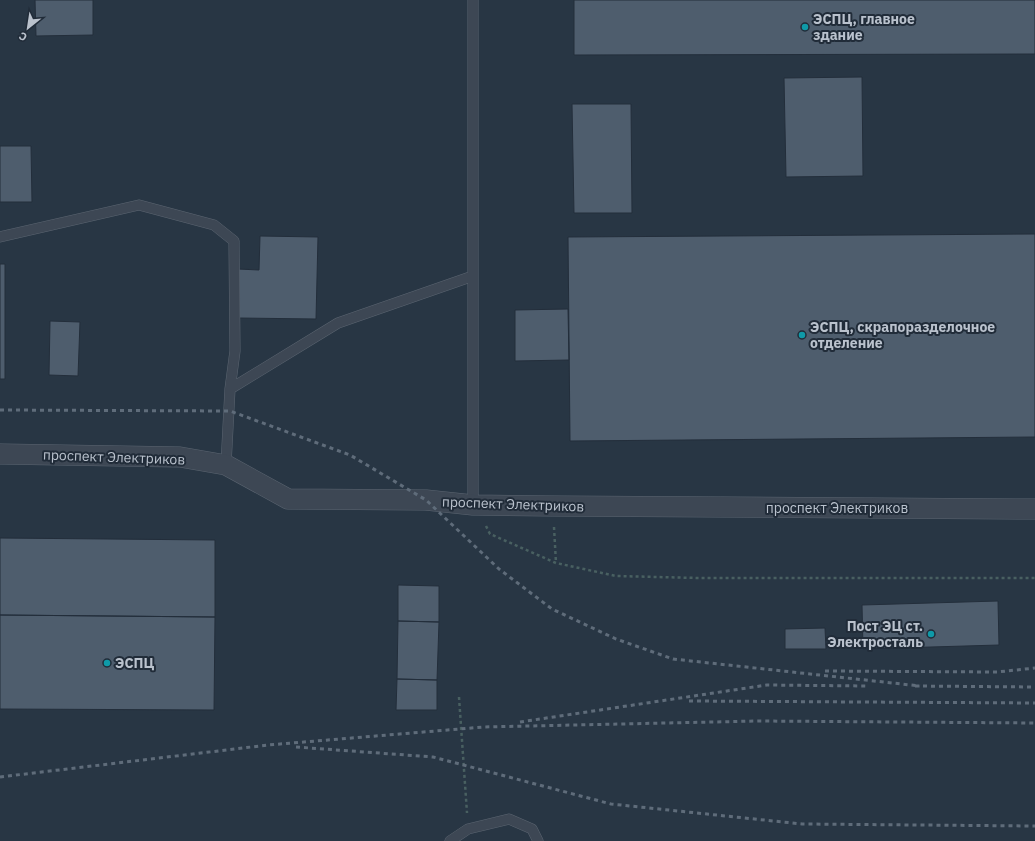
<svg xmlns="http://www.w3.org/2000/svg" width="1035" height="841" font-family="'IBM Plex Sans',sans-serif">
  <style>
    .building { fill: #4e5d6d; stroke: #232e3b }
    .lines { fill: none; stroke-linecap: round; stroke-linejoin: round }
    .service-casing { stroke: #5b6571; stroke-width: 11 }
    .minor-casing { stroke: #5b6571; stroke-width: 21 }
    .path { stroke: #496061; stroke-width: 2.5; stroke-dasharray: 3 3; stroke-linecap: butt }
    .service { stroke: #3d4754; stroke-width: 10 }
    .minor { stroke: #3d4754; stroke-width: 20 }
    .rail { stroke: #5f6c7a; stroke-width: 3; stroke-dasharray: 4 4; stroke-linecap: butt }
    .culture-dot { fill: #0f9aa8; stroke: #212c39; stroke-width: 1.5 }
    .labels { text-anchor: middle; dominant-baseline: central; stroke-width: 4; stroke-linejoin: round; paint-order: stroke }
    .poi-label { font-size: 14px; font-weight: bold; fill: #bac2cd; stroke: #212c39; text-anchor: start }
    .street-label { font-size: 14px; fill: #bac2cd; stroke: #212c39 }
  </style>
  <rect width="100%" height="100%" fill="#283644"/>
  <!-- building -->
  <path class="building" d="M35,0H93V35L36,36Z
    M574,0H1035V54L574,55Z
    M862,77L863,176L786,177L784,78Z
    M572,104H631L632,213H574Z
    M0,146H31L32,202H0Z
    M1035,234V437L570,441L568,237Z
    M260,236L318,237L316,319L238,318V269L259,270Z
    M0,264H5V379H0Z
    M568,309L569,360L515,361V310Z
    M50,321L80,322L78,376L49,375Z
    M0,538L215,540V617L0,615Z
    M398,585L439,586V622L398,621Z
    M998,601L999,645L863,649L862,605Z
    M0,615L215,617L214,710L0,709Z
    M398,621L439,622L437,680L397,679Z
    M825,628L826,649H785V629Z
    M397,679L437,680V710H396Z"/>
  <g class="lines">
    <defs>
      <path id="service" d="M0,237L139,205L214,225L234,241L235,351L230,389L226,465
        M230,389L338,323L473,276
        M473,505V0
        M450,841L468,829L509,819L532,829L538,841"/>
      <path id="minor" d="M0,454L180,457L226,465L288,499L426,500L473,505L552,506L1035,509"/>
    </defs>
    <!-- service casing -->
    <use href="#service" class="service-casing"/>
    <!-- minor casing -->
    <use href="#minor" class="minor-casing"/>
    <!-- path -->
    <path class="path" d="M486,526L490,534L556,563L616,576L698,578H1035
      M554,527L556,563
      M459,697L467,813"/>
    <!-- service -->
    <use href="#service" class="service"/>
    <!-- minor -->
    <use href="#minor" class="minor"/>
    <!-- rail -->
    <path class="rail" d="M0,410L230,411L350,455L426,500L499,569L552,609L616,639L673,659L920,686
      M825,671L997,672L1035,668
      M915,686L1035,687
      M689,701L1035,703
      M520,722L767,685L867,686
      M296,747L433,757L611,804L802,824L1035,826
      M0,777L268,745L483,727L758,721L1035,723"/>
  </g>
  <!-- markers -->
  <g class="culture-dot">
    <circle cx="805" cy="27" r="4"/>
    <circle cx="802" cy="335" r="4"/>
    <circle cx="931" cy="634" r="4"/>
    <circle cx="107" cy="663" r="4"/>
  </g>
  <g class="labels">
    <!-- poi labels -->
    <g class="poi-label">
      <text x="813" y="19">ЭСПЦ, главное<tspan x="813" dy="16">здание</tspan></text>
      <text x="810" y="327">ЭСПЦ, скрапоразделочное<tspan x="810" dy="16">отделение</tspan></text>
      <text x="923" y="626" text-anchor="end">Пост ЭЦ ст.<tspan x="923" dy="16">Электросталь</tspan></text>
      <text x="115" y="663">ЭСПЦ</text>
    </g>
    <!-- street labels -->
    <g class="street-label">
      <text transform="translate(114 457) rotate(2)">проспект Электриков</text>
      <text transform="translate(513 504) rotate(2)">проспект Электриков</text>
      <text x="837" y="508">проспект Электриков</text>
    </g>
  </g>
  <!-- north arrow -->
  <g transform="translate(28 28) rotate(210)" stroke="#212c39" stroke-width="3" paint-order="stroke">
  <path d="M0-3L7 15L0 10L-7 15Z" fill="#bac2cd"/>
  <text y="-6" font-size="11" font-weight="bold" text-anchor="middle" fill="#bac2cd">С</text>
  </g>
</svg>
